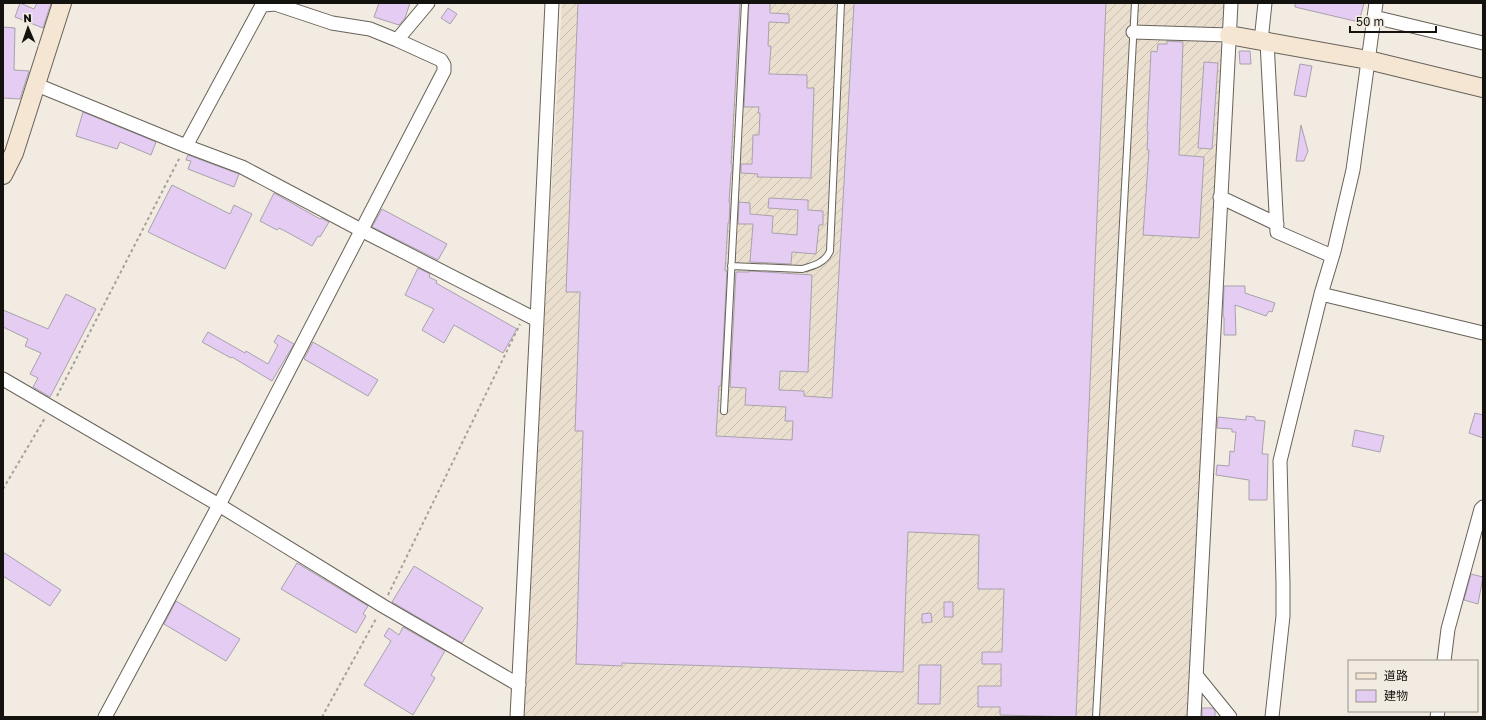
<svg xmlns="http://www.w3.org/2000/svg" width="1486" height="720" font-family="'Golos Text','Noto Sans JP',sans-serif">
  <style>
    .industrial { fill: url(#industrial-furrows) }
    .building { fill: #e4ccf3; stroke: #a8a2ac }
    .lines { fill: none; stroke-linecap: round; stroke-linejoin: round }
    .lane-casing { stroke: #686259; stroke-width: 8 }
    .street-casing { stroke: #686259; stroke-width: 15 }
    .secondary-casing { stroke: #686259; stroke-width: 20 }
    .path { stroke: #a6a099; stroke-width: 2; stroke-dasharray: 3 3; stroke-linecap: butt }
    .lane { stroke: #fff; stroke-width: 6 }
    .street { stroke: #fff; stroke-width: 13 }
    .secondary { stroke: #f4e6d3; stroke-width: 18 }
  </style>
  <defs>
    <pattern id="industrial-furrows" width="10" height="10" patternUnits="userSpaceOnUse"><rect width="10" height="10" fill="#eadfce"/><path d="M-1 1l2-2M0 10L10 0M9 11l2-2" fill="none" stroke="#c8beb0"/></pattern>
  </defs>
  <rect width="100%" height="100%" fill="#f2ebe1"/>
  <!-- industrial -->
  <path class="industrial" d="M562,3H1231L1190,717H522Z"/>
  <!-- building -->
  <path class="building" d="M20,3L34,9L37,3H51L43,28L15,17Z
    M379,3H410L405,18L399,25L374,17Z
    M578,3H740L731,164H732V173H731L729,202H730L729,223H728L725,271H727L721,386H719L716,436L792,440L793,421H785L786,407L745,405L746,388L730,387L736,272H749L750,271L812,275L808,372L780,371L779,390L804,391V396L832,398L854,3H1106L1076,717L1000,715V707H978V686H1001V664H982V652H1002L1004,589H978L979,535L908,532L903,672L622,663V666L576,664L583,431H575L580,292H566Z
    M749,3H770V13L789,14V23L769,22L768,46H771L769,74L807,75V88H814L811,178L757,177L758,174L741,173V164H752L753,135H759L760,113H758L759,107H744Z
    M1295,3H1364L1359,22L1295,7Z
    M448,8L457,14L450,24L441,18Z
    M3,27L15,28L14,70L29,71L20,99L3,98Z
    M1167,41L1183,42L1179,155L1204,157L1199,238L1143,235L1149,150H1147L1148,132L1147,131L1151,51L1157,52L1158,44H1167Z
    M1239,51H1250L1251,64H1240Z
    M1204,62L1218,63L1212,149L1198,148Z
    M1300,64L1312,66L1306,97L1294,95Z
    M83,112L156,142L151,155L120,142L117,149L76,136Z
    M1301,125L1308,151L1304,161H1296Z
    M188,155L239,174L234,187L188,169L191,161L186,160Z
    M172,185L230,214L234,205L252,214L225,269L148,232Z
    M274,193L320,219L321,218L329,222L320,237L318,236L312,246L285,231L279,228L277,230L260,221Z
    M769,198L808,200V210L823,211V225H819L816,254L792,252L791,264L750,262L753,224H738L739,202L750,203V214L773,216L772,233L797,235L798,210L768,208Z
    M382,209L447,244L438,260L372,227Z
    M418,268L430,274L429,277L437,281L436,283L517,329L503,353L454,325L444,343L422,330L434,309L405,295Z
    M1224,286H1245V293L1275,303L1272,312L1269,311L1266,316L1235,305L1236,335H1224V317H1223Z
    M66,294L96,309L50,397L33,387L38,378L30,374L41,353L25,346L28,339L3,327V310L48,329Z
    M208,332L245,353L246,351L268,364L278,345L274,342L278,335L294,344L272,381L232,357L231,358L202,342Z
    M313,342L378,380L368,396L304,359Z
    M1475,413L1483,415V438L1469,433Z
    M1246,416L1255,417V420L1265,421L1262,454H1268L1267,500H1249V480L1216,475L1217,465L1229,466L1230,451L1234,452L1236,432H1232V429L1217,428L1218,417L1246,420Z
    M1355,430L1384,436L1380,452L1352,446Z
    M3,552L61,590L50,606L3,576Z
    M297,563L368,606L363,614L366,616L356,633L281,589Z
    M414,566L483,608L462,643L392,602Z
    M1471,574L1483,577L1478,604L1464,600Z
    M176,601L240,639L226,661L164,624Z
    M944,602H953V617H944Z
    M931,613L932,622L922,623V614Z
    M403,627L445,651L431,675L435,678L413,715L364,685L391,641L384,636L389,628L399,635Z
    M919,665H941L940,704H918Z
    M1202,708H1213L1215,711V717H1202Z"/>
  <g class="lines">
    <defs>
      <path id="lane" d="M731,266L802,269C813,266 825,263 830,251L841,3
        M724,411L745,3
        M1096,717L1135,3"/>
      <path id="street" d="M1374,17L1483,43
        M1133,32L1229,35
        M1261,41L1265,3
        M1267,42L1277,232L1332,256
        M37,85L186,146L242,167L361,230L537,320
        M186,146L261,7L264,5L275,4L332,23L370,29L397,40
        M1220,197L1277,224
        M1321,294L1483,333
        M3,379L219,505L383,606L519,685
        M1444,661L1448,629L1481,509L1483,507
        M1196,675L1230,717
        M105,717L219,505L444,71V65L441,60L397,40L428,3
        M517,717L537,320L552,3
        M1194,717L1231,3
        M1272,717L1283,616V583L1280,461L1321,294L1334,251L1353,170L1376,3
        M1437,717L1438,711"/>
      <path id="secondary" d="M1229,35L1368,60L1483,88
        M3,175L14,153L62,3"/>
    </defs>
    <!-- lane casing -->
    <use href="#lane" class="lane-casing"/>
    <!-- street casing -->
    <use href="#street" class="street-casing"/>
    <!-- secondary casing -->
    <use href="#secondary" class="secondary-casing"/>
    <!-- path -->
    <path class="path" d="M57,396L180,157
      M3,489L45,418
      M388,595L520,324
      M322,717L377,617"/>
    <!-- lane -->
    <use href="#lane" class="lane"/>
    <!-- street -->
    <use href="#street" class="street"/>
    <!-- secondary -->
    <use href="#secondary" class="secondary"/>
  </g>
  <!-- border -->
  <rect width="1486" height="720" fill="none" stroke="#14120f" stroke-width="8"/>
  <!-- legend -->
  <rect x="1348" y="660" width="130" height="52" fill="#f2ebe1" stroke="#99948d"/>
  <rect x="1356" y="673" width="20" height="6" fill="#f4e6d3" stroke="#99948d"/>
  <text x="1384" y="680" font-size="12" fill="#14120f">道路</text>
  <rect x="1356" y="690" width="20" height="12" fill="#e4ccf3" stroke="#99948d"/>
  <text x="1384" y="700" font-size="12" fill="#14120f">建物</text>
  <!-- north arrow -->
  <g transform="translate(28 28) rotate(358)" stroke="#f2ebe1" stroke-width="3" paint-order="stroke">
  <path d="M0-3L7 15L0 10L-7 15Z" fill="#14120f"/>
  <text y="-6" font-size="11" font-weight="bold" text-anchor="middle" fill="#14120f">N</text>
  </g>
  <!-- scale -->
  <path d="M1350 26v6h86v-6" fill="none" stroke="#14120f" stroke-width="2"/>
  <text x="1356" y="26" font-size="12" fill="#14120f" stroke="#f2ebe1" stroke-width="3" paint-order="stroke">50 m</text>
</svg>
